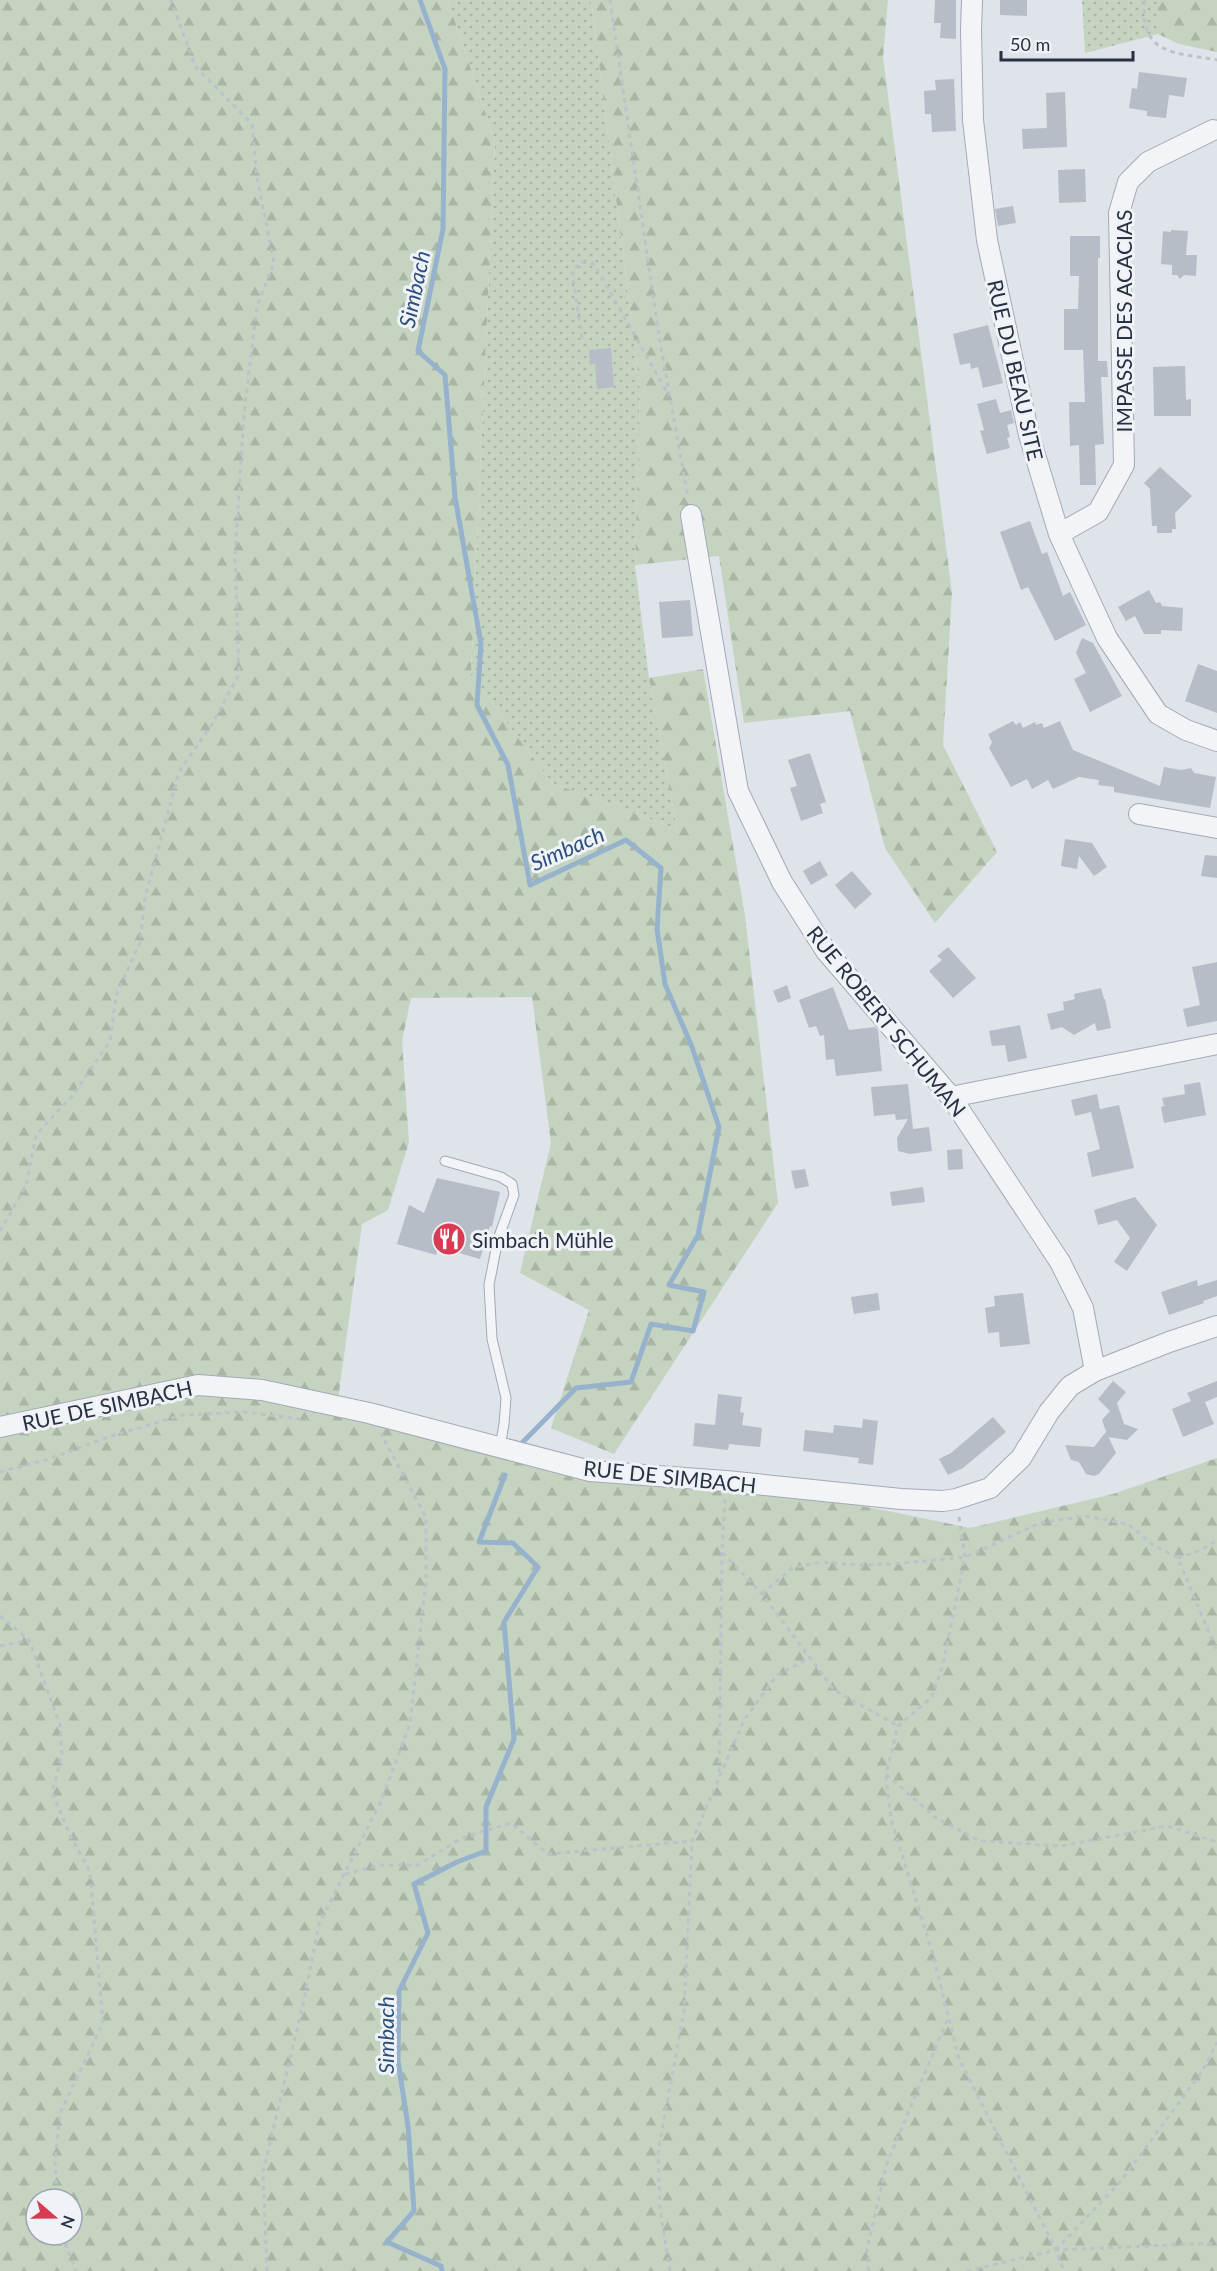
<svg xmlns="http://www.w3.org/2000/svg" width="1217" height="2271" font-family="Lato,sans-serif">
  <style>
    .grass { fill: url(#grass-dots) }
    .forest { fill: url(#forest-firs); fill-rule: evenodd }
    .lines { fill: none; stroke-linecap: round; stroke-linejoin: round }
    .stream { stroke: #97b2cd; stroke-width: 5 }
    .building { fill: #b6bdc7 }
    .service-casing { stroke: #a4aab4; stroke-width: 11 }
    .minor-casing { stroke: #a4aab4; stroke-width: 22 }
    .path { stroke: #bdc1c9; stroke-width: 3; stroke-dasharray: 4.5 4.5; stroke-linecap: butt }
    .service { stroke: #f2f4f8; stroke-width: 9 }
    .minor { stroke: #f2f4f8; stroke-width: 20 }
    .labels { text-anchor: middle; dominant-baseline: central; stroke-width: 6; stroke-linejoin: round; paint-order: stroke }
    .street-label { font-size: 21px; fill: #273142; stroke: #eff2f7 }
    .poi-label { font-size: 21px; fill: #273142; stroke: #eff2f7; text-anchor: start }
    .water-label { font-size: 22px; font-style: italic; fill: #2d507a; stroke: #eff2f7 }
  </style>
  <defs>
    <pattern id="grass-dots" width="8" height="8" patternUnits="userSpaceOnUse" patternTransform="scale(1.5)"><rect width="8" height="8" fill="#c5d4c0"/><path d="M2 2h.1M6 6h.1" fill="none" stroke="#a9b6a6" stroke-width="1.8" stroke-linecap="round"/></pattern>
    <pattern id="forest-firs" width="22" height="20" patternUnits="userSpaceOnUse" patternTransform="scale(1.5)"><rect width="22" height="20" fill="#c5d4c0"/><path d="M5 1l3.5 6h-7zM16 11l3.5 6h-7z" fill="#a9b6a6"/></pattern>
  </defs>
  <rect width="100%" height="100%" fill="#dfe3ea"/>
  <!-- grass -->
  <path class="grass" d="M448,0H591L640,389L635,565L649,678L677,829L552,783L471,675L495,142Z
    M1082,0H1158V34L1085,53Z"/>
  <!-- forest -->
  <path class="forest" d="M0,0H448L495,142L471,675L552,783L677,829L649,678L703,669L745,916L778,1203L614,1454L551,1428L589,1310L520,1273L551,1143L532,997L411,998L402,1041L409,1142L388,1210L362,1224L337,1407L513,1456L726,1481L888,1511L970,1528L1113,1494L1217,1458V2271H0ZM36,2199H72V2235H36Z
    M591,0H888L883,57L952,593L943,745L997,852L935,923L885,848L850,711L744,723L719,556L635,565L640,389Z
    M1158,0H1217V52L1179,44L1158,34Z"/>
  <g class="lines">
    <!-- stream -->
    <path class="stream" d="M420,0L445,69L443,229L418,351L445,375L455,497L481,644L477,705L508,765L530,885L626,840L661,868L657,929L665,984L692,1047L719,1127L698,1235L669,1285L704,1292L693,1331L651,1324L631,1382L576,1388L520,1445
      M442,2271L441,2266L387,2242L414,2211L408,2126L398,2061L399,1991L428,1933L414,1884L457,1862L486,1851V1807L514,1739L504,1622L538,1567L513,1543L479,1542L505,1475"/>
  </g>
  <!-- building -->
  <path class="building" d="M935,0H956V39L940,38L941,23H934Z
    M1000,0H1027V16L1000,15Z
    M1139,72L1187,78L1184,97L1169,95L1166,118L1147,116V111L1129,108L1132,88L1137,89Z
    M954,79L956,131L932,132L931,114H925L924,91L936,90L935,80Z
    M1065,92L1067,147L1023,149L1022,129L1047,128L1046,93Z
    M1085,169L1086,202L1059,203L1058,170Z
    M1013,206L1016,223L998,226L995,209Z
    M1171,230L1188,231L1186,255H1197L1196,276L1184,275L1180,279L1177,275H1172V265L1161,264L1163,231L1171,232Z
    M1070,236H1100V258H1098V361H1107L1108,377H1101L1104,444L1095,445L1096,485H1080L1079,445L1070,446L1069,402H1085L1083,350H1064V309H1078L1079,276H1070Z
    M988,325L1003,383L983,388L978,367L971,369L970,363L960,365L953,334Z
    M611,348L614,387L597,389L595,364L590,365L589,350Z
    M1185,366L1186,400L1191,399V416H1154L1153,367Z
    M996,399L1000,413L1011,410L1014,423L1007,425L1010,437L1007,438L1010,448L987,454L980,431L984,430L977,404Z
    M1160,467L1192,496L1175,513L1176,529H1172V533H1157V526H1152L1150,489L1144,483Z
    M1030,521L1042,554L1047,552L1063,596L1070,592L1086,625L1055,641L1028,587L1021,590L1000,532Z
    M1149,590L1156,603L1160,602L1162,606L1183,608L1182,631L1161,630V634H1144L1135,616L1126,621L1118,607Z
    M690,600L693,636L662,638L659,602Z
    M1082,638L1093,643L1122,696L1090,712L1074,679L1086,673L1076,653Z
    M1198,664L1217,671V713L1185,701Z
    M1013,721L1016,725L1020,722L1023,728L1035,722L1036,725L1042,723L1044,728L1060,721L1073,750L1160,786L1164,767L1181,770L1191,768L1194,773L1216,777L1210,808L1114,792V787L1098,785L1099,780L1079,777L1053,789L1048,780L1032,789L1027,779L1011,787L989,748L992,742L988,734Z
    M810,753L826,802L820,804L823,813L801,821L790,788L797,786L788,760Z
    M1065,839L1092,843L1107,867L1094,876L1079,856L1077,869L1061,866Z
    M1205,855L1217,856V878L1201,876Z
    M820,861L828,875L811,885L803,871Z
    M852,871L872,894L855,909L835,885Z
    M948,947L976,978L953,998L929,971L942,960L937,956Z
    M1217,962V1021L1187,1027L1183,1009L1200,1005L1192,967Z
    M787,985L791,998L778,1003L773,991Z
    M833,987L849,1030L875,1027L878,1030L882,1071L836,1076L834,1059L826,1060L824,1035L820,1036L816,1026L809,1028L799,1000Z
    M1101,988L1104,999H1105L1111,1028L1097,1031L1095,1023L1074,1035L1062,1027L1051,1030L1047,1014L1064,1010L1063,1002L1075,999L1074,994Z
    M1020,1025L1027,1058L1008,1062L1005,1045L992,1046L989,1031Z
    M1200,1082L1206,1115L1164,1123L1161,1107L1164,1106L1162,1098L1185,1094L1184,1085Z
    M908,1084L913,1129L929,1127L932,1151L910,1154L898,1151L897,1138L908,1119L896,1120L895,1114L874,1116L871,1087Z
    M1097,1094L1100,1110H1096L1119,1105L1134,1168L1092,1177L1087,1153L1100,1149L1091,1112L1075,1116L1071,1100Z
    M962,1149L963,1169L948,1170L947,1150Z
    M805,1169L809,1186L795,1189L791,1171Z
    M437,1178L500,1192L492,1227L490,1226L480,1259L438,1247L436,1255L397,1244L409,1205L424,1213Z
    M923,1187L925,1202L892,1206L890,1192Z
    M1135,1197L1157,1225L1127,1271L1114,1262L1130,1238L1117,1220L1098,1225L1094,1210Z
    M1197,1280L1198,1286L1217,1280V1296L1203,1301L1204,1303L1169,1315L1161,1292Z
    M878,1293L880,1310L854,1314L851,1297Z
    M1023,1293L1030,1344L1000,1347L999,1332L988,1333L985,1308L995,1306L994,1296Z
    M1113,1381L1126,1392L1117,1403L1124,1424L1138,1429L1127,1440L1108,1437L1102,1420L1110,1411L1098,1399Z
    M1217,1381V1397L1205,1402L1214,1424L1183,1437L1172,1409L1191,1401L1187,1393Z
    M718,1394L742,1397L740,1412L744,1413L742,1425L762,1428L760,1447L729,1444L728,1450L693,1446L695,1423L715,1425Z
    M993,1417L1006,1432L963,1468L948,1475L939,1459L951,1453Z
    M863,1419L878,1421L873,1465L858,1463L859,1458L803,1451L805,1430L833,1433L834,1425L862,1428Z
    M1106,1432L1116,1453L1099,1474L1094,1476L1086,1474L1079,1462L1071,1460L1065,1445L1094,1447Z"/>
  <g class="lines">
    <defs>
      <path id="service" d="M445,1161L501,1177L512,1184L514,1195L498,1239L489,1285L492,1339L506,1398L504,1424L500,1447"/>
      <path id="minor" d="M972,0L971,31L973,120L987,240L1029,435L1059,534L1107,638L1158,714L1186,730L1217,741
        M691,515L738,791L782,882L826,951L951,1097L1060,1262L1083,1308L1095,1371
        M1059,534L1098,512L1124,465L1119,213L1128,182L1148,162L1213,130
        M1139,814L1217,828
        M951,1097L1217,1044
        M0,1427L198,1385L262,1390L369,1413L590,1471L726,1481L901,1499L943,1501L956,1499L990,1488L1021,1458L1049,1412L1070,1386L1095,1371L1169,1342L1217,1326"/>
    </defs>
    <!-- service casing -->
    <use href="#service" class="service-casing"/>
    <!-- minor casing -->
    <use href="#minor" class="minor-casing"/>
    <!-- path -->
    <path class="path" d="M610,0L659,336L688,498
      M1145,0C1139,56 1175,52 1217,60
      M582,338L572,271L582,262L594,264L668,394
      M0,1231L26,1186L36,1135L74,1094L110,1041L116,996L140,942L145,898L179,772L212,724L239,674L235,555L244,414L257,306L274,263L257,178L252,124L195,66L171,0
      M0,1472L49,1459L108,1437L182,1415L245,1412L307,1420
      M725,1499L722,1552L762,1594L834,1690L898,1726
      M959,1517L965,1557L943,1664L932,1697L898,1726L886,1774L936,1818L980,1841L1061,1846L1167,1826L1217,1842
      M1178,1558L1201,1550L1217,1540
      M762,1594L792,1568L821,1562L859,1565L893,1564L965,1557L1040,1523L1085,1516L1128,1524L1153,1545L1178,1558L1217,1652
      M0,1616L29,1640L60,1725L62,1755L52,1792L70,1835L90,1872L103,2023L60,2113L55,2162L57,2199
      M0,1646L29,1640
      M719,1772L722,1552
      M886,1776L891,1819L932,1951L959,2059L1056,2250L1064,2271
      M345,1874L381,1865H418L462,1838L511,1823L548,1854L692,1841
      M62,2235L76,2271
      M1056,2250L1121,2181L1203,2070L1217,2042
      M267,2271L263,2172L304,2000L319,1924L381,1801L410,1724L426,1580V1517L381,1434
      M670,2271L660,2209L658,2152L684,2011L692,1841L744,1720L777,1675L810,1658
      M869,2271L867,2249L887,2163L948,2018
      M967,2271L1056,2250L1217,2243"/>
    <!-- service -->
    <use href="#service" class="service"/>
    <!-- minor -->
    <use href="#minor" class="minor"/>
  </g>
  <!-- icons -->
  <defs>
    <symbol id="restaurant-disc" viewBox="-11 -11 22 22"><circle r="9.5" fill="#d93a54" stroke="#eff2f7"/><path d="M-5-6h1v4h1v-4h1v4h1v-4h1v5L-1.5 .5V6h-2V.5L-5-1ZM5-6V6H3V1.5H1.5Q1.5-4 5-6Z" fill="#fff"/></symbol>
  </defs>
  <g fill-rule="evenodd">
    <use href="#restaurant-disc" x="430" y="1220" width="38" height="38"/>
  </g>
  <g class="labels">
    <!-- street labels -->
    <g class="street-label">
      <text transform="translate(1123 321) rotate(-90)">IMPASSE DES ACACIAS</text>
      <text transform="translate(1016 370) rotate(77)">RUE DU BEAU SITE</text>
      <text transform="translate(887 1021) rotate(51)">RUE ROBERT SCHUMAN</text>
      <text transform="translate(107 1405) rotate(-12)">RUE DE SIMBACH</text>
      <text transform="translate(670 1476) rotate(6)">RUE DE SIMBACH</text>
    </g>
    <!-- poi labels -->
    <g class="poi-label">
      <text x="472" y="1239">Simbach Mühle</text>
    </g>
    <!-- water labels -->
    <g class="water-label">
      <text transform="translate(414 289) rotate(-78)">Simbach</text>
      <text transform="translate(567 848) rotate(-24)">Simbach</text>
      <text transform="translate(385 2035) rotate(-90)">Simbach</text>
    </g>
  </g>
  <!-- north arrow -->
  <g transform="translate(54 2217) rotate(110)"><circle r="28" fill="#eff2f7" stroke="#9fa5af" stroke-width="1.5"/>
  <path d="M0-4.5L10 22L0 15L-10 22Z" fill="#d93a54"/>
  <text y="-9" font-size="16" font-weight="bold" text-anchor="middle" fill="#273142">N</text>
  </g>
  <!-- scale -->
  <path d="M1001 51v9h132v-9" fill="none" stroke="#273142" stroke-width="3"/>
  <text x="1010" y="51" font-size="18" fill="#273142" stroke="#eff2f7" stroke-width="4.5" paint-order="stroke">50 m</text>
</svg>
